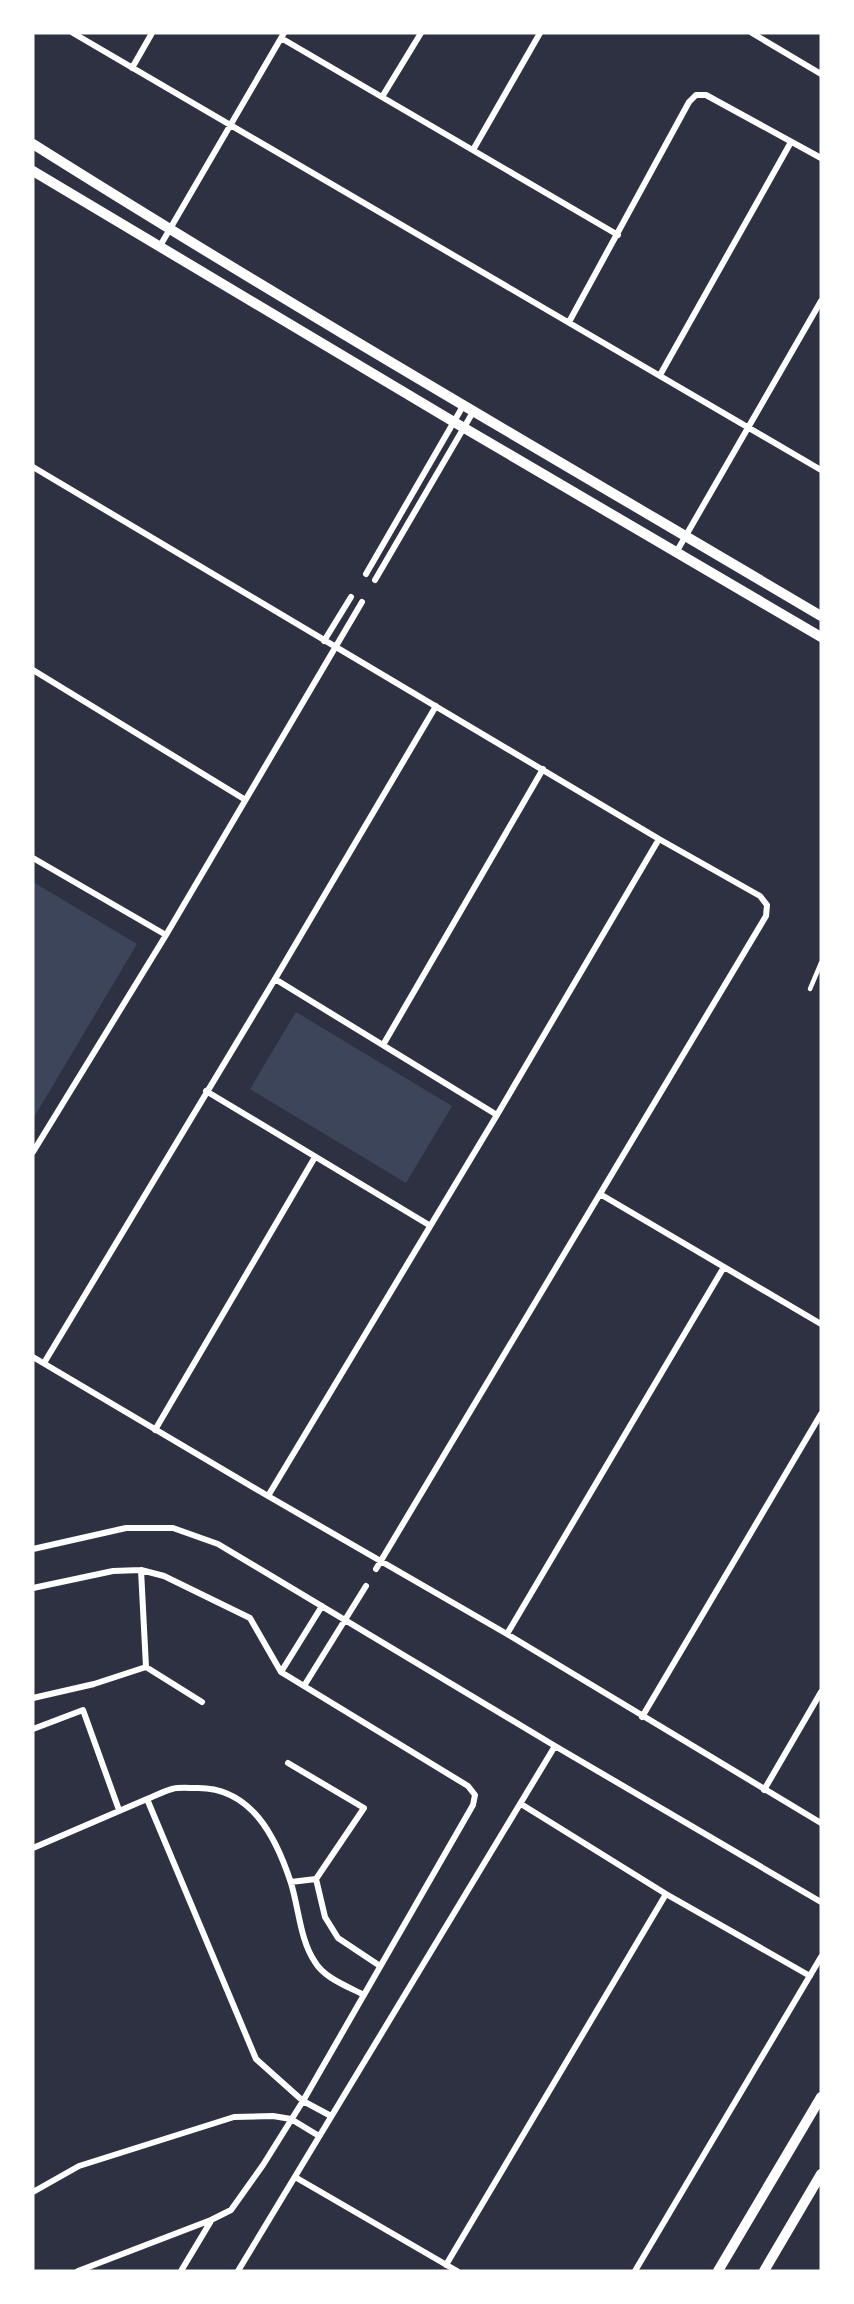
<svg xmlns="http://www.w3.org/2000/svg" width="854" height="2304" font-family="Montserrat,sans-serif">
  <style>
    .green { fill: #3c4559 }
    .lines { fill: none; stroke-linecap: round; stroke-linejoin: round }
    .service { stroke: #fff; stroke-width: 4.5 }
    .minor { stroke: #fff; stroke-width: 6 }
    .tertiary { stroke: #fff; stroke-width: 10 }
  </style>
  <rect width="100%" height="100%" fill="#2d3142"/>
  <!-- green -->
  <path class="green" d="M33,882L137,944L33,1119Z
    M296,1012L452,1106L406,1183L250,1089Z"/>
  <g class="lines">
    <!-- service -->
    <path class="service" d="M810,989L821,963"/>
    <!-- minor -->
    <path class="minor" d="M73,33L821,470
      M752,33L821,74
      M281,38L618,235
      M132,68L152,33
      M382,97L421,33
      M473,150L540,33
      M160,246L284,33
      M569,322L689,102L696,95H706L821,158
      M660,375L791,142
      M33,467L659,839L760,896L767,905L766,916L376,1569
      M677,551L821,301
      M366,574L463,406
      M375,580L473,412
      M324,641L351,597
      M33,670L244,799
      M33,858L166,935
      M275,979L497,1115
      M383,1045L543,769
      M206,1091L429,1225
      M33,1152L166,935L362,602
      M600,1194L821,1324
      M33,1357L268,1496L507,1634L821,1823
      M44,1363L275,979L436,706
      M155,1430L315,1157
      M268,1496L497,1115L659,839
      M33,1549L126,1528H173L218,1544L555,1746L821,1902
      M141,1570L146,1667
      M33,1588L113,1571L141,1570L164,1576L250,1618L281,1672L468,1786L475,1795L473,1805L303,2101L263,2165L231,2210L211,2220L78,2271
      M507,1634L724,1267
      M281,1672L322,1606
      M304,1686L366,1586
      M33,1698L94,1684L146,1667L202,1702
      M642,1717L821,1414
      M33,1729L83,1710L119,1810
      M288,1763L364,1808L316,1879
      M764,1790L821,1692
      M521,1804L666,1894L810,1976
      M33,1848L147,1799
      M291,1882L316,1879L325,1917L338,1938L380,1966
      M331,2116L303,2101L256,2059L147,1799C155,1796 164,1791 172,1789C179,1787 188,1788 195,1788C251,1786 276,1837 291,1883C299,1909 300,1940 315,1962C324,1978 349,1987 364,1995
      M295,2177L457,2271
      M33,2192L79,2166L234,2117L273,2116L291,2119L319,2136
      M446,2265L666,1894
      M181,2271L211,2221
      M238,2271L555,1746
      M635,2271L821,1957"/>
    <!-- tertiary -->
    <path class="tertiary" d="M33,144C292,307 557,460 821,616
      M33,171L454,422L821,637
      M718,2271L821,2097
      M764,2271L821,2174"/>
  </g>
  <!-- border -->
  <rect width="854" height="2304" fill="none" stroke="#ffffff" stroke-width="69"/>
</svg>
